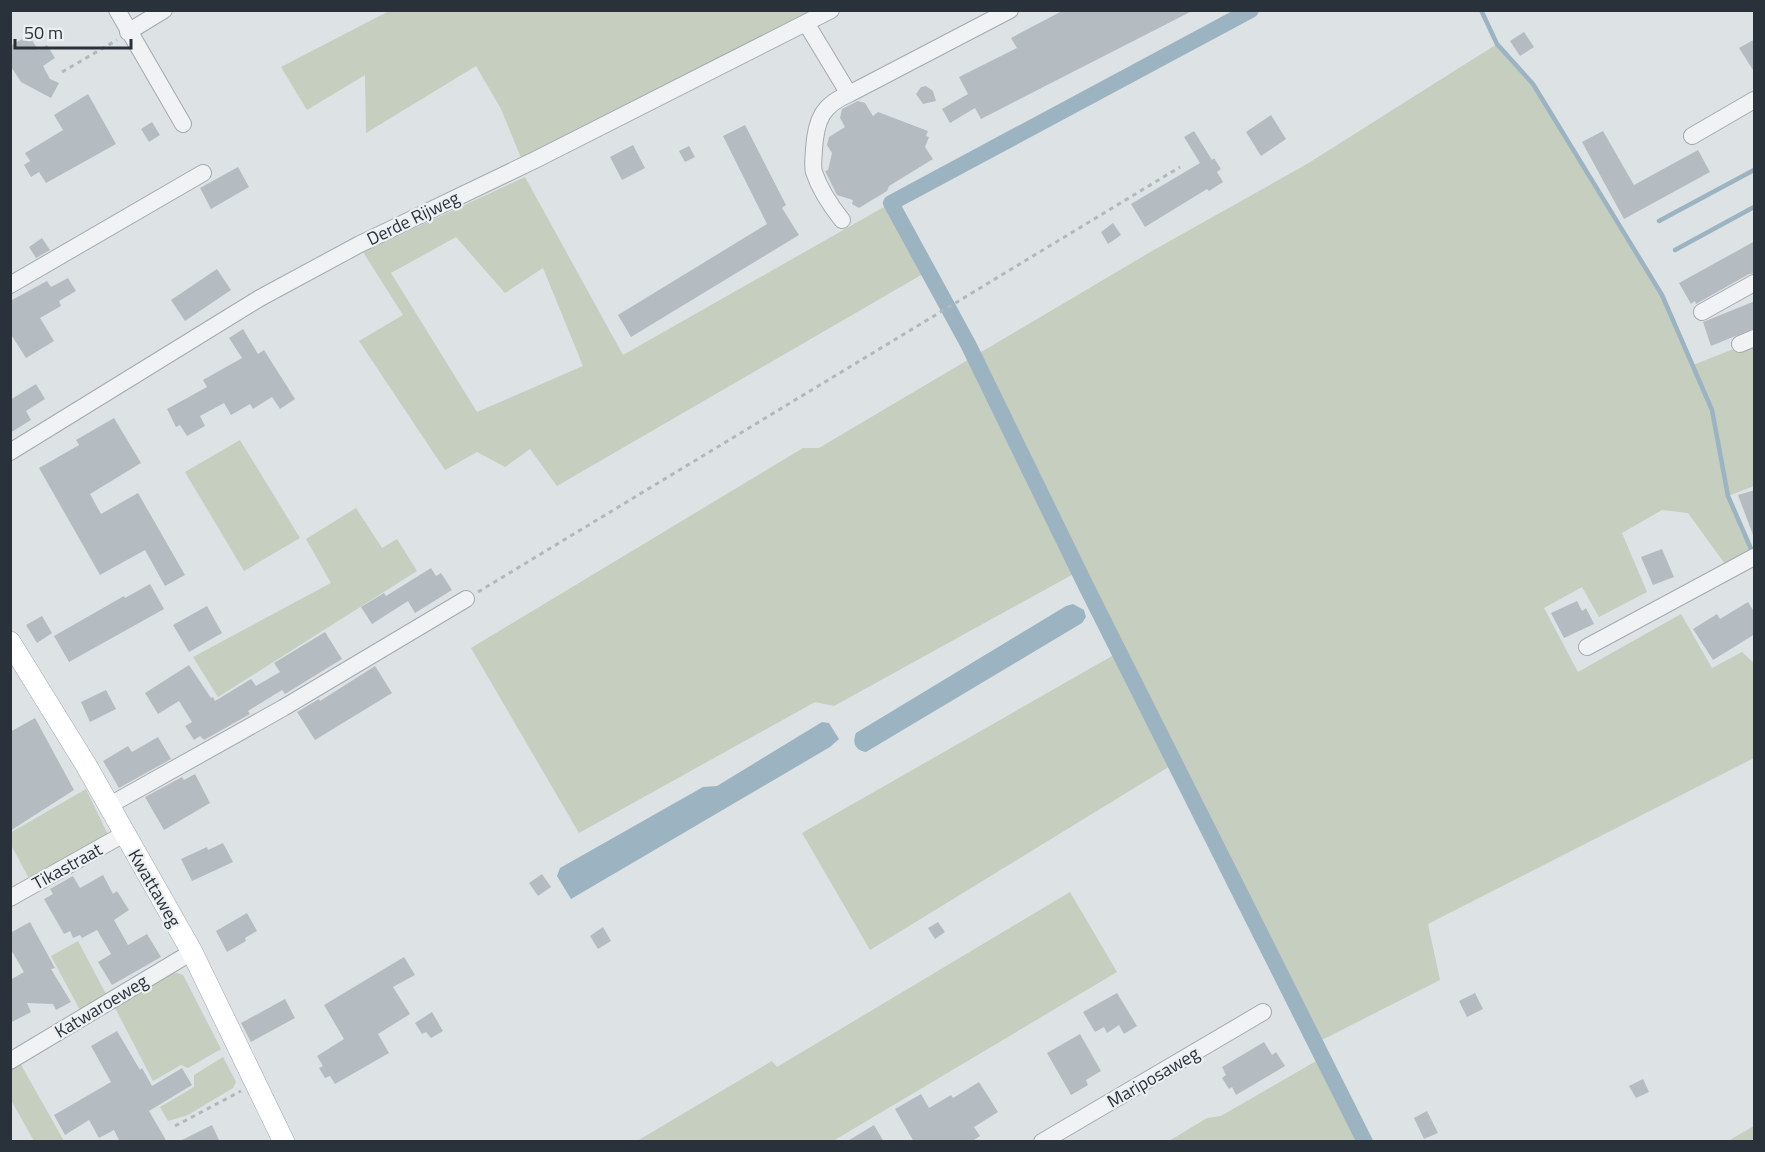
<svg xmlns="http://www.w3.org/2000/svg" width="1765" height="1152" font-family="'Titillium Web',sans-serif">
  <style>
    .green { fill: #c5cebf; fill-rule: evenodd }
    .water { fill: #9cb4c2 }
    .lines { fill: none; stroke-linecap: round; stroke-linejoin: round }
    .stream { stroke: #9cb4c2; stroke-width: 4.5 }
    .canal { stroke: #9cb4c2; stroke-width: 16 }
    .building { fill: #b5bcc1 }
    .minor-casing { stroke: #a3aaae; stroke-width: 18 }
    .major-casing { stroke: #9ea8b0; stroke-width: 22 }
    .path { stroke: #b4b8bc; stroke-width: 3; stroke-dasharray: 4.5 4.5; stroke-linecap: butt }
    .minor { stroke: #f0f2f4; stroke-width: 16 }
    .major { stroke: #fff; stroke-width: 21 }
    .labels { text-anchor: middle; dominant-baseline: central; stroke-width: 4.5; stroke-linejoin: round; paint-order: stroke }
    .street-label { font-size: 18px; fill: #29323a; stroke: #ecf0f3 }
  </style>
  <rect width="100%" height="100%" fill="#dde2e5"/>
  <!-- green -->
  <path class="green" d="M389,11H819L522,160L501,109L476,66L366,133L365,75L307,110L281,67Z
    M1497,44L1533,84L1660,291L1693,365L1754,341V486L1728,496L1752,551L1725,564L1688,513L1662,510L1622,533L1647,592L1599,617L1582,587L1544,608L1578,672L1681,614L1712,668L1742,652L1754,663V758L1428,924L1440,980L1316,1043L1175,763L870,950L802,833L1119,652L1079,571L834,706L815,702L579,833L471,648L803,448H819L1152,251L1307,164Z
    M525,177L623,355L891,203L928,271L557,486L530,449L505,467L477,452L445,470L359,341L403,315L363,252ZM456,237L505,293L543,268L583,366L477,412L391,273Z
    M240,440L300,538L244,571L185,472Z
    M356,508L382,548L397,539L417,571L218,697L193,657L331,583L306,539Z
    M86,789L108,835L31,882L11,845L10,833Z
    M1070,892L1117,972L833,1141H637L772,1061L777,1067Z
    M78,941L107,996L81,1012L51,956Z
    M177,973L183,975L221,1049L188,1068L181,1065L153,1081L113,1004L165,974Z
    M223,1057L236,1082L233,1088L188,1115L168,1121L160,1107L194,1087V1075Z
    M1323,1057L1365,1141H1169L1207,1118L1221,1116Z
    M20,1063L64,1141L63,1142L34,1141L11,1100L10,1068Z
    M1754,1126V1141H1728Z"/>
  <!-- water -->
  <path class="water" d="M1073,604L1084,610L1086,617L1082,623L866,752C855,750 852,743 856,733L1066,606Z
    M822,722L829,723L839,739L830,747L571,899L557,876L560,868L703,787L717,786Z"/>
  <g class="lines">
    <!-- stream -->
    <path class="stream" d="M1481,10L1497,44L1533,84L1662,295L1712,410L1728,496L1752,551
      M1659,221L1754,170
      M1675,250L1754,207"/>
    <!-- canal -->
    <path class="canal" d="M1251,10L891,203L968,344L1086,586L1365,1142"/>
  </g>
  <!-- building -->
  <path class="building" d="M1064,10H1194L981,119L975,108L950,123L942,109L968,94L959,77L1017,48L1011,38Z
    M1524,32L1534,47L1520,56L1510,41Z
    M29,35L38,50L47,45L55,58L43,66L50,79L59,83L51,98L21,82L10,65V46Z
    M1755,39V73L1739,48Z
    M926,86L933,91L936,101L923,104L916,94L921,87Z
    M88,94L116,144L46,183L39,172L31,177L24,165L30,161L25,153L63,130L54,115Z
    M858,101L865,103L873,116L878,112L928,131L926,136L929,137L925,147L933,159L889,186L887,191L859,208L852,204L853,200L837,195L825,171L828,170L832,153L827,145L829,137L845,127L840,118L842,109Z
    M1271,115L1286,139L1261,156L1246,132Z
    M152,122L160,135L149,142L141,129Z
    M745,125L786,205L782,208L799,235L631,337L618,315L767,224L723,136Z
    M1194,131L1212,160L1214,158L1221,169L1217,172L1223,182L1209,191L1207,189L1145,227L1131,204L1200,163L1184,137Z
    M1603,131L1634,185L1698,150L1710,172L1624,219L1582,142Z
    M633,145L645,168L622,180L610,157Z
    M689,146L695,157L685,162L679,151Z
    M238,167L249,187L211,209L200,188Z
    M1113,223L1121,235L1108,244L1101,232Z
    M42,238L50,250L36,258L29,247Z
    M1755,241V273L1749,274L1696,304L1695,301L1691,304L1679,283Z
    M217,269L231,290L185,321L171,300Z
    M68,278L76,291L59,301L61,306L40,318L54,341L26,358L10,333V301L47,281L51,287Z
    M1755,301V328L1711,346L1703,322Z
    M243,329L258,354L264,350L295,399L280,409L272,397L253,409L250,404L231,415L224,403L200,416L205,426L187,436L180,425L176,427L167,409L207,387L203,380L242,358L229,338Z
    M36,384L45,399L26,411L31,420L10,433V400Z
    M114,418L141,463L90,494L101,514L138,493L185,575L165,586L145,550L100,575L39,468L79,445L76,440Z
    M1755,490V535H1753L1738,495Z
    M1662,549L1674,577L1653,585L1641,557Z
    M431,568L436,576L441,573L452,590L415,613L408,601L372,624L361,607L384,593L386,596Z
    M150,584L164,609L69,662L54,636L124,596L125,598Z
    M1577,601L1582,611L1586,608L1594,624L1564,638L1551,613Z
    M1748,602L1755,613V634L1713,660L1693,629L1717,614L1720,619Z
    M207,606L222,633L189,652L173,625Z
    M42,616L52,633L37,643L26,625Z
    M325,632L342,659L285,694L282,690L248,711L250,714L204,740L200,736L194,740L185,726L192,722L179,701L158,714L145,693L189,665L211,698L213,697L215,701L251,679L256,686L280,672L274,663Z
    M375,666L392,693L315,740L297,712L319,699L320,701Z
    M106,690L116,709L90,722L81,702Z
    M35,718L74,790L10,831V732Z
    M158,737L171,759L119,788L103,761L128,746L132,752Z
    M195,774L210,803L164,830L145,797L182,777L184,780Z
    M223,843L233,862L192,881L181,859L207,847L208,850Z
    M542,874L551,887L538,896L529,883Z
    M103,875L113,894L117,891L129,910L114,920L128,945L147,934L161,957L112,985L98,962L111,954L97,930L82,938L80,935L73,938L70,931L64,934L44,899L53,894L50,889L73,876L80,888Z
    M247,913L257,931L245,938L246,941L227,952L216,931Z
    M30,922L55,968L51,969L71,1002L56,1010L53,1004L27,1003L31,1012L10,1023V980L24,972L10,948V933Z
    M938,922L945,932L935,939L928,928Z
    M603,927L611,941L598,949L590,936Z
    M404,957L415,975L393,987L410,1014L378,1034L389,1053L335,1084L330,1076L325,1078L319,1068L323,1066L317,1056L344,1039L324,1005Z
    M1117,993L1137,1026L1124,1034L1119,1025L1107,1033L1104,1027L1095,1032L1083,1012Z
    M1475,993L1483,1009L1467,1017L1459,1001Z
    M285,999L295,1018L251,1042L241,1023Z
    M432,1012L443,1031L431,1038L426,1032L422,1034L415,1023Z
    M117,1031L140,1070L142,1068L152,1086L182,1068L192,1085L149,1111L167,1142H120L114,1130L99,1138L89,1120L65,1135L54,1115L111,1082L91,1046Z
    M1080,1034L1101,1071L1086,1080L1088,1085L1071,1095L1047,1053Z
    M1264,1042L1272,1055L1276,1052L1285,1066L1236,1095L1232,1087L1229,1089L1222,1078L1226,1075L1222,1067Z
    M1643,1079L1649,1092L1636,1098L1629,1086Z
    M979,1082L998,1112L974,1127L980,1136L971,1142H914L895,1109L921,1094L929,1108L951,1095L953,1098Z
    M1427,1111L1438,1133L1424,1139L1414,1118Z
    M212,1125L220,1142H178Z
    M874,1125L884,1142H846Z"/>
  <g class="lines">
    <defs>
      <path id="minor" d="M117,10L183,124
        M806,23L849,94L1010,10
        M128,32L164,10
        M1692,136L1754,100
        M842,220C830,205 820,190 814,172C812,165 814,156 814,149C816,120 822,105 849,94
        M10,285L203,173
        M1702,312L1754,283
        M1740,344L1754,338
        M10,452L260,298L360,244L535,160L831,10
        M1587,647L1754,557
        M108,806L283,708L466,599
        M10,898L124,834
        M10,1061L192,952
        M1042,1142L1263,1012"/>
      <path id="major" d="M10,642L86,765L192,952L284,1142"/>
    </defs>
    <!-- minor casing -->
    <use href="#minor" class="minor-casing"/>
    <!-- major casing -->
    <use href="#major" class="major-casing"/>
    <!-- path -->
    <path class="path" d="M62,72L117,40
      M478,592L1180,167
      M175,1126L241,1091"/>
    <!-- minor -->
    <use href="#minor" class="minor"/>
    <!-- major -->
    <use href="#major" class="major"/>
  </g>
  <g class="labels">
    <!-- street labels -->
    <g class="street-label">
      <text transform="translate(413 218) rotate(-26)">Derde Rijweg</text>
      <text transform="translate(67 866) rotate(-29)">Tikastraat</text>
      <text transform="translate(155 888) rotate(60)">Kwattaweg</text>
      <text transform="translate(101 1006) rotate(-31)">Katwaroeweg</text>
      <text transform="translate(1153 1077) rotate(-30)">Mariposaweg</text>
    </g>
  </g>
  <!-- border -->
  <rect width="1765" height="1152" fill="none" stroke="#29323a" stroke-width="24"/>
  <!-- scale -->
  <path d="M15 39v9h116v-9" fill="none" stroke="#29323a" stroke-width="3"/>
  <text x="24" y="39" font-size="18" fill="#29323a" stroke="#ecf0f3" stroke-width="4.5" paint-order="stroke">50 m</text>
</svg>
